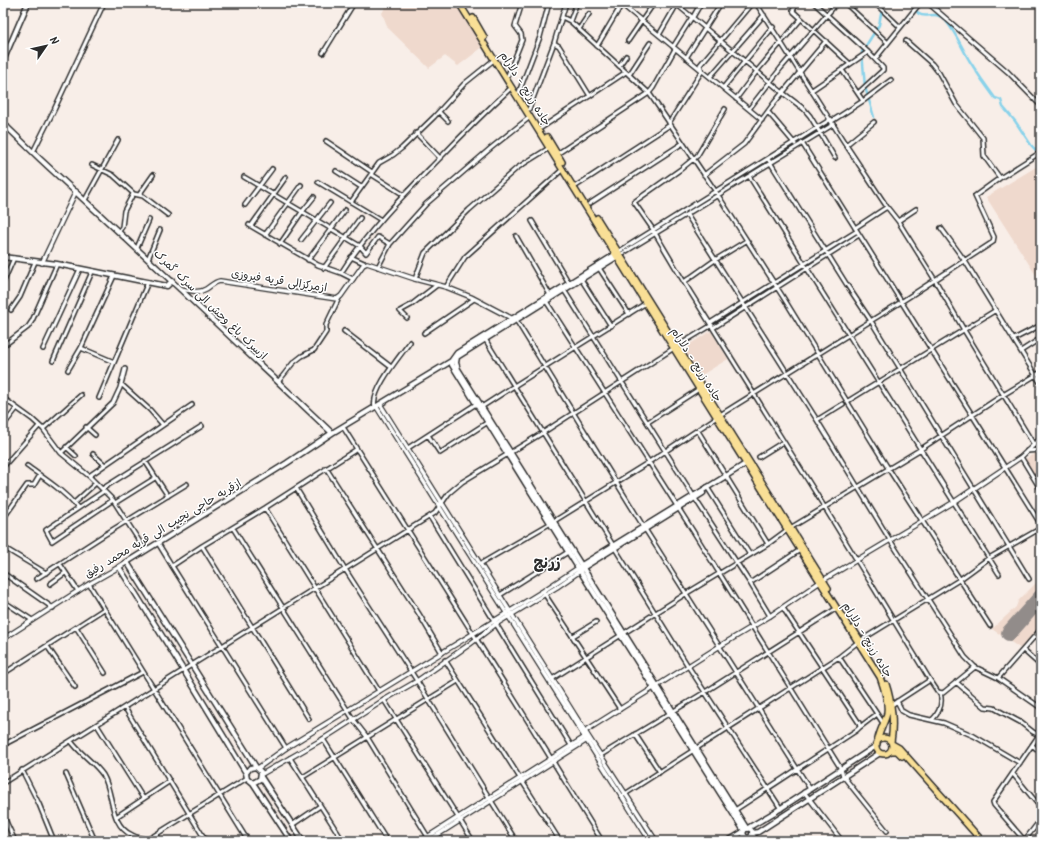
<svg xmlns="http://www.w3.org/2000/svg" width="1044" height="844" font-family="Kalam,'Playpen Sans Arabic',sans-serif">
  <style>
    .built { fill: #efd9cd }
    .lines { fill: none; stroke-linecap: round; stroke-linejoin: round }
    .canal { stroke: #89d2ea; stroke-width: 2.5 }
    .runway { stroke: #928c8a; stroke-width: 16 }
    .minor-casing { stroke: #2b2b2b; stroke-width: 6 }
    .tertiary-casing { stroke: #2b2b2b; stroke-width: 6 }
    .secondary-casing { stroke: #2b2b2b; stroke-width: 7 }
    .trunk-casing { stroke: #2b2b2b; stroke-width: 8 }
    .minor { stroke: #fff; stroke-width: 3 }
    .tertiary { stroke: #fff; stroke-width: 3.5 }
    .secondary { stroke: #fff; stroke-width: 4 }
    .trunk { stroke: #f9df96; stroke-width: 5 }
    .labels { text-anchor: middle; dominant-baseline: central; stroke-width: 3; stroke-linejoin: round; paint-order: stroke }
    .street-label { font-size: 11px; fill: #2b2b2b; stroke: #fff }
    .district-label { font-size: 15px; font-weight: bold; fill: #2b2b2b; stroke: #fff }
  </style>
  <rect width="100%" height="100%" fill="#f8eee8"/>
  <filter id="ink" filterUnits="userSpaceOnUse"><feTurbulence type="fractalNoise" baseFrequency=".025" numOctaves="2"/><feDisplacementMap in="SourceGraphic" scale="8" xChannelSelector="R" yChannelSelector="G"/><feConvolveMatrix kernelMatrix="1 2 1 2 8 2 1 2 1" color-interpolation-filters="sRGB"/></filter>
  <g filter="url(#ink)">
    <!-- built -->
    <path class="built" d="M388,3H456L484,46L458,66L445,56L429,68L388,28L382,13Z
      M1041,164V283L986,197Z
      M711,331L728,359L700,376L682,349Z
      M1041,449V488L1024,460Z
      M1041,578V627L1021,649L992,629L1016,607L1018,601Z"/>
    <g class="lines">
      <!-- canal -->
      <path class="canal" d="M913,3C915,6 916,12 919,14C926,19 936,10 945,20C955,31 961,46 969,60C977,73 986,86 995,98L1001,100L1003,107L1015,121L1031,145L1041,156
        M874,117L865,87L862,52L879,25L883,3"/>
      <!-- runway -->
      <path class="runway" d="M1009,633L1041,597"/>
      <defs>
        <path id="minor" d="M620,3L762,120
          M675,3L783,93L804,109L810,116L835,158
          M756,3L846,145L887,207L898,221L935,280L964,330L1034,445
          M798,3L793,10L794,12L850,64
          M814,3L868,52L883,68V70L858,93
          M845,3L888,43
          M875,3L900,27
          M928,3L1008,72L1041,106
          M562,17L570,21L649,93L660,109L716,192L783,297L888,468L990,626
          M693,17L701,3
          M570,21L576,5
          M579,29L589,14
          M659,35L677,4
          M628,41L654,3
          M906,41L932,64L939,73L956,104L983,138L984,156L1000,178
          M554,43L559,46L590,96
          M597,46L622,4
          M673,47L692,17
          M323,53L354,3
          M686,58L721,3
          M875,59L920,3
          M619,66L626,56
          M842,70L863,101
          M508,75L522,40L521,34L515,26L522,3
          M629,75L650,43
          M710,77L764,15
          M723,88L773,27
          M812,90L868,52
          M519,92L540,37L549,3
          M736,99L757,71L801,19
          M529,109L554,43L566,3
          M725,109L697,156L681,169L634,202L652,228L684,282L814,490L930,680L938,692L943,693L975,667
          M749,109L781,68L837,3
          M439,112L448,121
          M768,112L795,144
          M832,121L863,101L891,80
          M669,123L702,71L700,65L752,3
          M541,128L626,72
          M416,133L440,158
          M326,141L372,172
          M802,143L1041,525
          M846,145L874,122
          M33,152L54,110L104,3
          M557,154L649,93L653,88L675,49
          M768,159L847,285L871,321L1029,579
          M92,165L113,175L134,194L143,196L168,215
          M336,171L361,187
          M371,174L404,195
          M704,175L744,144L774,103L826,41
          M749,176L999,574
          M244,177L360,246L366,253L378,237L390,244
          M318,182L381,220
          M576,186L670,125
          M139,195L153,175
          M85,200L118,140
          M351,202L379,163L393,155L402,148L434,117L464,84L495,59
          M589,204L683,143
          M245,205L272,169
          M687,215L817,420L890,540L965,657L975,667L998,678L1041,708
          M532,221L569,283
          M898,221L916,209
          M249,225L318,265L341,273L353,279
          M251,226L286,177
          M855,228L887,207
          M941,228L965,261L1041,384
          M119,231L122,227L124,211L133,194
          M265,235L301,185
          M516,236L550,295
          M301,240L330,203
          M280,244L302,212L314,197
          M137,248L149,220
          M618,252L831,119
          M620,255L834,124
          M351,257L364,263
          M148,259L160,230
          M308,260L345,210
          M378,267L390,244L426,204L491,148L530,117
          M324,268L360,218
          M599,268L629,314
          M341,273C368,230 405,194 440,158C464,133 487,110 512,87
          M415,279L425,253L469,210L517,168L549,148
          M581,279L611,326
          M684,282L715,260L746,241
          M3,283L14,258
          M446,287L465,257L563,169
          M564,290L696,500L750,583L770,616
          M546,301L693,531L841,769L843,776L887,831
          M11,310L20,297L35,262
          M407,318L400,311L411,305L437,285
          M516,320L645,529L810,789
          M710,323L857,231
          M713,328L859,235
          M344,331L391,367
          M424,333L474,299
          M485,339L688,666L781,809
          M1014,339L1041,325
          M7,343L28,327L32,321L57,264
          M81,348L114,362
          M43,349L80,269
          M1021,351L1041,338
          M53,361L92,272
          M68,370L81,348L114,276
          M278,382L293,363L302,356L314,350L326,332V325L339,298
          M121,384L150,410L163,425
          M3,398L32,419L43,429L61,453L89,476L113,500L145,550
          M99,398L148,282
          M848,401L996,310
          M375,407C370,391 401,355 410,342
          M480,408L514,386L646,303
          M817,420L843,404
          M648,422L699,389
          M3,426L17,408
          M86,427L95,435
          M343,427L521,710L602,841
          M43,429L81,395
          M698,431L768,544
          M428,435L440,453L488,422
          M66,447L76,456
          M408,448L476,404
          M1027,451L1041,450
          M61,453L113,403L120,388L125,369
          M93,454L105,465
          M759,457L783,442
          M1021,457L1041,490
          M145,461L168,496
          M27,466C45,479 63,490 78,508
          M3,467L39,426
          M326,468L419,614L442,653
          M89,476L192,405
          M707,487L750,555
          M296,488L345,569L417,681L516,841
          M102,489L202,426
          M104,491L46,530L52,541L113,500
          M74,503L96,483
          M115,503L155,478
          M265,508L379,691
          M3,516H5L27,485H34L40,475
          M430,517L572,747
          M233,528L353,719L367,737L428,837
          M158,543L172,566L286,748
          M202,546L309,719
          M3,547L46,573
          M60,564L78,591
          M480,564L551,523L649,462L720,415L901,302L993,242L994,237L975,196L1000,178L1041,152
          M172,566L202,546L265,508L357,449
          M3,573L53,608
          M36,579L104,535L187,484
          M750,583L800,550
          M50,584L65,573
          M89,584L248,841
          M544,593L620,709
          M500,595L568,552
          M3,601L32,620
          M76,627L105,673
          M3,632L8,636
          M573,636L596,622
          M47,646L75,687
          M1023,650L1041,666
          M839,657L883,723
          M445,660L560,841
          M3,674L104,609
          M998,678L1041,629
          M552,679L687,593L768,544L787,530L921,449L1003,395L1041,372
          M956,682L985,707L994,708L1020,722L1033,732L1039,735
          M384,700L473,841
          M897,701L902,711L909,715L944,723L974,736L1020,763
          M890,706L930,680
          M125,708L206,841
          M932,720C940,712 943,703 940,693
          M97,725L143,798
          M860,727L877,714
          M635,734L660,772
          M323,739L387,841
          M71,741C80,754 94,762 103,775C114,793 109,825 132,835C137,838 142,838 147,840L247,778
          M3,745L143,672
          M1032,745L1041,753
          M601,755L705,692L837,608
          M290,758L343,841
          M22,770L39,804L54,841
          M66,774L95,841
          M1013,774L1041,808
          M303,777L458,681
          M3,783L435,513L449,493L462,482L544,432L674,348L712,325
          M804,792L842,841
          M622,796L839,657L858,642L959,580L989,558L1041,528
          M735,810L857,730L860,727L859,723L783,608
          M3,815L15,841
          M116,817L170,781
          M292,825L320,806
          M752,834L758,841
          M1024,841L1041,819
          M1025,841L994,805L993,802L1041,732"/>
        <path id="tertiary" d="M42,263L76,191
          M180,289C189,290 198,294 206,289C211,286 214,282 220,281L337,299L341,296L363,265L367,263L415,279L446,287L471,297L513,319
          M380,404L588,736L656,841
          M376,406L650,841
          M3,639L89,584L119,567
          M582,733L720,646L770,616L820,582L954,502L1021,457L1041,438
          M258,768L286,748L543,591L578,568
          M262,774L323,739L384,700L417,681L470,644L496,624L557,587L580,571
          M421,841L585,737
          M428,841L587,740"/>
        <path id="secondary" d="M3,61L28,3
          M3,121L8,128L40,159L180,289L332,433
          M616,254L457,353L452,360V365L580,571L744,831
          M618,256L457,357L456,363L458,369L747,829
          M3,257L57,264L167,286L172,281
          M127,562L256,767L261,772L260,779L253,783L247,778L246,773L250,768L256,767
          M580,566L747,463
          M581,569L703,493
          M246,773L184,671L119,567L287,463L332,433L453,360
          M261,777L303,841
          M253,783L291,841
          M748,828L775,812L876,746
          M743.5 833a4.5 4.5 0 1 1 9 0a4.5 4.5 0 1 1-9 0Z
          M752,833L758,832L880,753
          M728,841L743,832
          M738,841L745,837"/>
        <path id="trunk" d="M459,3L699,389L880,677C884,688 890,706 886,717C883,726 878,734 877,744
          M473,18L484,37
          M547,137L562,162
          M597,218L828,588
          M853,629L867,651
          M886,684C892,702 894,724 891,742
          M876 746a8 8 0 1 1 16 0a8 8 0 1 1-16 0Z
          M892,744L899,748L982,841
          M891,751H897L902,756"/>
      </defs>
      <!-- minor casing -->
      <use href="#minor" class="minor-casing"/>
      <!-- tertiary casing -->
      <use href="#tertiary" class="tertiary-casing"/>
      <!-- secondary casing -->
      <use href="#secondary" class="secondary-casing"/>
      <!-- trunk casing -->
      <use href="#trunk" class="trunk-casing"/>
      <!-- minor -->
      <use href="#minor" class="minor"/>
      <!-- tertiary -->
      <use href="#tertiary" class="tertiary"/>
      <!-- secondary -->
      <use href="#secondary" class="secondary"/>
      <!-- trunk -->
      <use href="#trunk" class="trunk"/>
    </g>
  </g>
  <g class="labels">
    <!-- street labels -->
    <g class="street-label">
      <text transform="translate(525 89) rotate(58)">جاده زرنج - دلارام</text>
      <text transform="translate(279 281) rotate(9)">ازمرکزالی قریه فیروزی</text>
      <text transform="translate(210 305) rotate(44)">ازسرک باغ وحش الی سرک گمرک</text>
      <text transform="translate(696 365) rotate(58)">جاده زرنج - دلارام</text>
      <text transform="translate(163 529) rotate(-31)">ازقریه حاجی نجیب الی قریه محمد رفیق</text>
      <text transform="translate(867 640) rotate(59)">جاده زرنج - دلارام</text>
    </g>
    <!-- district labels -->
    <g class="district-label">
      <text x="547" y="564">زرنج</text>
    </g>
  </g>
  <!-- margin -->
  <rect width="1044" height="844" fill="none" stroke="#fff" stroke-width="16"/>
  <rect x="8" y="8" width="1028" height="828" fill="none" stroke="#2b2b2b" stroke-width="1.5" filter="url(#ink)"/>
  <!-- north arrow -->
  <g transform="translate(46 46) rotate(56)" stroke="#ffffff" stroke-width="3" paint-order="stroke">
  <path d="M0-3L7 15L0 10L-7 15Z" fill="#2b2b2b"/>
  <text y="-6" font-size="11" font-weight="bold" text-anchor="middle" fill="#2b2b2b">N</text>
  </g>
</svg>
